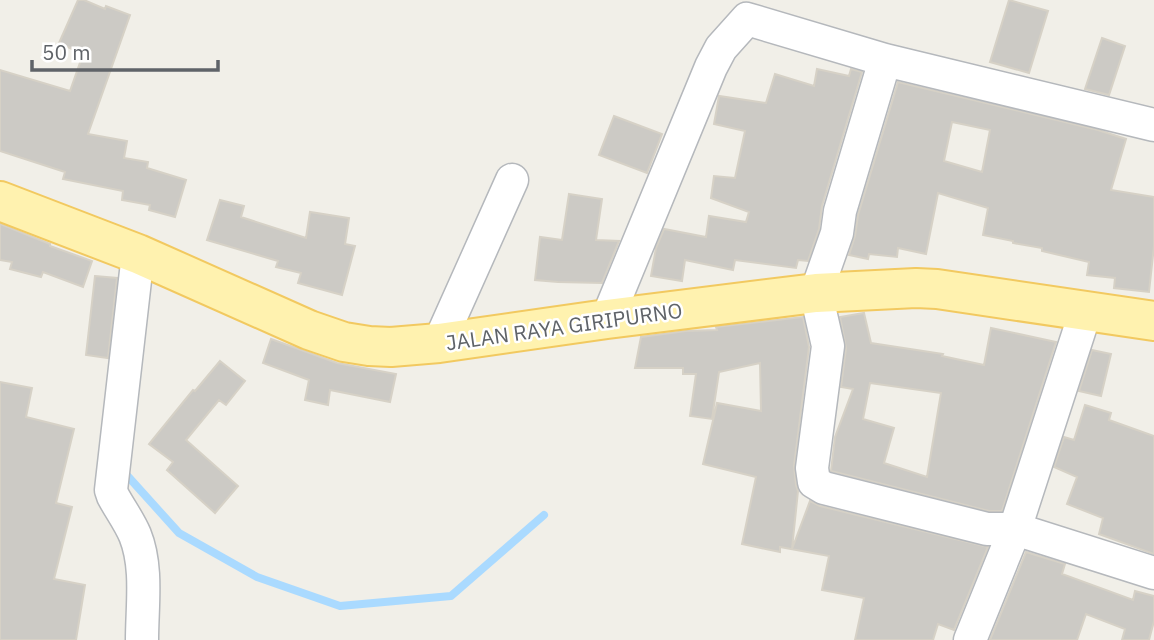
<svg xmlns="http://www.w3.org/2000/svg" width="1154" height="640" font-family="'IBM Plex Sans',sans-serif">
  <style>
    .lines { fill: none; stroke-linecap: round; stroke-linejoin: round }
    .stream { stroke: #aadaff; stroke-width: 8 }
    .building { fill: #cccac5; stroke: #d6d1c6; stroke-width: 2; fill-rule: evenodd }
    .minor-casing { stroke: #b5b8bc; stroke-width: 35 }
    .major-casing { stroke: #f2c960; stroke-width: 42 }
    .minor { stroke: #fff; stroke-width: 32 }
    .major { stroke: #fff2af; stroke-width: 38 }
    .labels { text-anchor: middle; dominant-baseline: central; stroke-width: 5; stroke-linejoin: round; paint-order: stroke }
    .street-label { font-size: 21px; fill: #5f6368; stroke: #fff }
  </style>
  <rect width="100%" height="100%" fill="#f1efe8"/>
  <g class="lines">
    <!-- stream -->
    <path class="stream" d="M124,472L179,533L257,577L340,606L451,596L544,515"/>
  </g>
  <!-- building -->
  <path class="building" d="M78,0H84L105,9L106,6L130,15L88,134L127,141L124,158L148,162L147,168L186,180L175,217L149,210L150,205L122,200L123,191L63,179L65,172L0,151V70L70,91L83,54L59,43Z
    M1009,0L1048,11L1029,73L990,62Z
    M1102,38L1125,46L1109,95L1085,89Z
    M817,69L849,76L851,69L862,72L822,206L819,229L808,261L798,260L796,268L735,260L733,270L685,260L682,281L651,276L656,248L664,229L706,237L709,216L746,222L749,212L711,198L714,176L735,178L745,131L714,124L719,96L766,103L775,74L814,86Z
    M898,82L1098,130L1126,139L1111,190L1154,197V246L1149,292L1114,288L1115,278L1087,275L1089,262L1042,251V248L1013,243V241L983,235L988,208L938,193L926,254L898,248L897,257L869,254L868,259L849,255L855,236L858,215ZM952,122L990,130L982,172L944,161Z
    M614,116L662,134L647,173L599,155Z
    M569,194L602,199L596,240L619,241L602,283L558,282L535,280L540,237L562,240Z
    M220,200L244,206L241,217L306,238L310,212L349,218L345,244L355,246L342,295L298,283L301,273L276,267L278,261L207,240Z
    M0,224L50,244V246L92,261L83,287L43,272L41,277L10,269L12,262L0,260Z
    M95,276L117,278L108,358L86,355Z
    M864,313L871,343L943,354L942,356L984,365L991,328L1056,342L1002,511H989L831,471L835,437L853,389L841,387L846,348L840,317ZM870,383L941,393L927,477L884,463L894,428L863,419Z
    M803,317L809,347L794,466L796,485L798,491L792,549L810,501L820,506L988,547L954,630L938,624L933,640H855L864,598L822,590L829,556L780,547V552L742,544L756,477L703,464L717,403L761,411L760,363L719,372L712,419L690,416L696,374H683V368H635L641,337L686,331L717,330L716,327Z
    M271,339L337,363L396,374L390,402L330,390L328,405L305,400L309,380L263,363Z
    M1092,350L1111,354L1101,396L1079,391Z
    M220,361L245,381L226,405L219,400L186,440L238,486L215,513L167,470L173,462L149,444L193,390L195,391Z
    M0,382L32,388L26,417L74,429L56,503L72,507L54,579L85,585L76,640H0Z
    M1085,405L1111,413L1109,420L1154,436V554L1099,534L1103,518L1067,504L1077,477L1054,467L1064,437L1074,440Z
    M1026,552L1065,564L1062,574L1133,600L1135,591L1154,596V621L1149,640H1122L1125,629L1086,614L1077,640H990Z"/>
  <g class="lines">
    <defs>
      <path id="minor" d="M885,60L840,211L837,233L816,293L828,346L812,468L814,482L824,488L987,529H1015L1154,573
        M138,254L111,490L113,496C120,509 129,521 135,535C148,567 142,606 142,640
        M607,319L711,67L721,48L747,19L885,60L1154,125
        M439,343L512,180
        M970,640L1015,529L1086,310"/>
      <path id="major" d="M0,201L138,254L309,330L344,342L369,346L391,347L439,343L607,319L816,293L916,288L937,289L1154,321"/>
    </defs>
    <!-- minor casing -->
    <use href="#minor" class="minor-casing"/>
    <!-- major casing -->
    <use href="#major" class="major-casing"/>
    <!-- minor -->
    <use href="#minor" class="minor"/>
    <!-- major -->
    <use href="#major" class="major"/>
  </g>
  <g class="labels">
    <!-- street labels -->
    <g class="street-label">
      <text transform="translate(564 326) rotate(-8)">JALAN RAYA GIRIPURNO</text>
    </g>
  </g>
  <!-- scale -->
  <path d="M32 60v10h186v-10" fill="none" stroke="#5f6368" stroke-width="3.5"/>
  <text x="42" y="60" font-size="21" fill="#5f6368" stroke="#ffffff" stroke-width="5" paint-order="stroke">50 m</text>
</svg>
